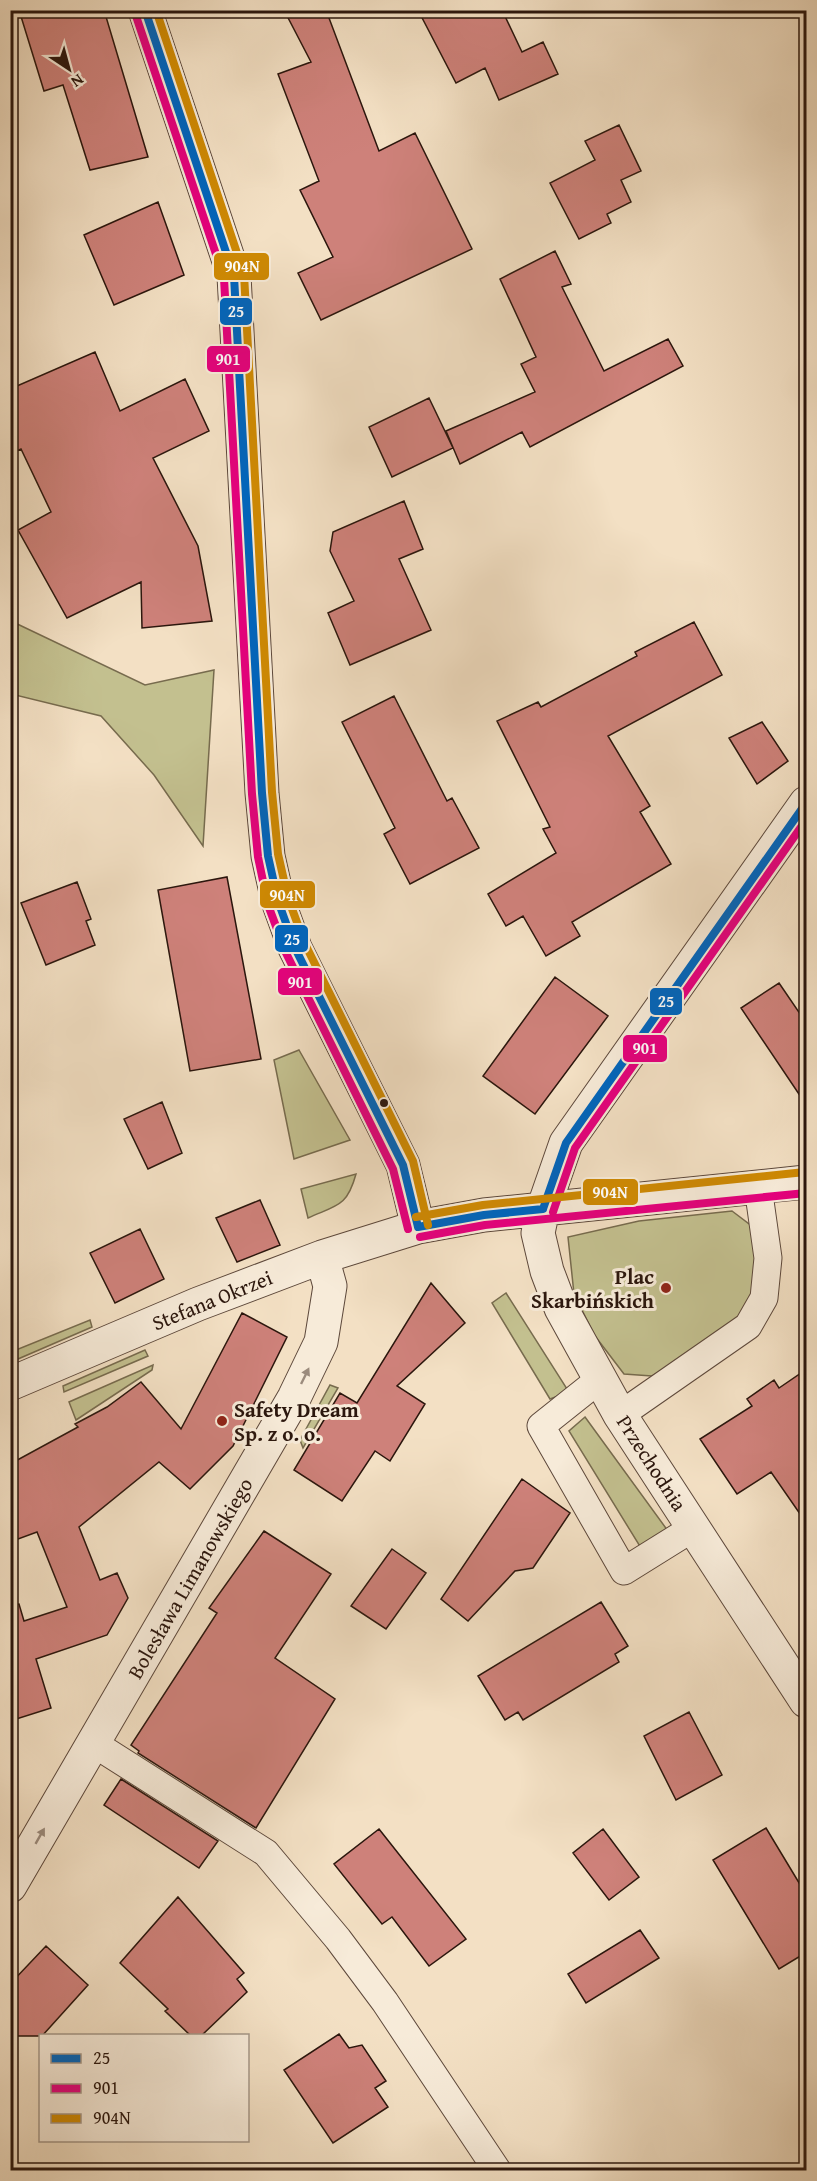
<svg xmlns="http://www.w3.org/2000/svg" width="817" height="2181" font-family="'Gentium Book Plus',serif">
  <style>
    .green { fill: #c3c08f; stroke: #776b4e; stroke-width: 1.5 }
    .building { fill: #ce817a; stroke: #2b160d; stroke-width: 1.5 }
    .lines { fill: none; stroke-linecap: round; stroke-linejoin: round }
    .lane-casing { stroke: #5d483b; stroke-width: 29 }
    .street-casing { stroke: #5d483b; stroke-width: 35 }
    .lane { stroke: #f7ebd9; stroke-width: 27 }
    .street { stroke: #f7ebd9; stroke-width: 33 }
    .bus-1-casing { stroke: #f7ebd9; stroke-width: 12 }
    .bus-2-casing { stroke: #f7ebd9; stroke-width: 12 }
    .bus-3-casing { stroke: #f7ebd9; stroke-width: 12 }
    .bus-1 { stroke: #0065bd; stroke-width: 8 }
    .bus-2 { stroke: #e5007d; stroke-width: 8 }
    .bus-3 { stroke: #ce8903; stroke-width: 8 }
    .oneway { fill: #9b8b7d }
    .bus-dot { fill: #2b160d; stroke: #f7ebd9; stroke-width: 2 }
    .poi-dot { fill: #8f2418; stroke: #f7ebd9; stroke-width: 2 }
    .labels { text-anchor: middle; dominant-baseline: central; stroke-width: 6; stroke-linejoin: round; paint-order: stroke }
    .poi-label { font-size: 21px; font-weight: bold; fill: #2b160d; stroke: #f7ebd9; text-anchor: end }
    .street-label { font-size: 21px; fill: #2b160d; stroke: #f7ebd9 }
    .line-badge { stroke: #f7ebd9; stroke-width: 2 }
    .badge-label { font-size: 16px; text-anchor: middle; font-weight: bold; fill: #fff }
  </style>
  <rect width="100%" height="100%" fill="#f3e0c4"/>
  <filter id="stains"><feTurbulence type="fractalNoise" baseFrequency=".00333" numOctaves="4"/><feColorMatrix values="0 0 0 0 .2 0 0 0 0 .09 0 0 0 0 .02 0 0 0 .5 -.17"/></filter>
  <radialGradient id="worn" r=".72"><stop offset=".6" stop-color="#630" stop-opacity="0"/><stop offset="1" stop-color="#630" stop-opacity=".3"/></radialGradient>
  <!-- green -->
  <path class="green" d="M11,621L145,685L214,670L203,846L154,775L101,716L11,694Z
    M299,1050L350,1140L294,1159L274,1060Z
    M356,1174C347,1207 337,1205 308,1218L301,1189Z
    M732,1211L753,1227L760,1282L751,1307L683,1360L652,1376L624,1374L595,1336L574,1294L568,1237L639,1221Z
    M506,1293L569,1392L550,1399L492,1303Z
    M90,1320L92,1327L11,1362V1352Z
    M145,1350L148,1356L64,1392L63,1386Z
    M153,1365L152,1370L76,1420L69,1402Z
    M330,1385L338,1388L303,1448L300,1440Z
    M585,1417L668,1531L641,1548L569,1431Z"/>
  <!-- building -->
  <path class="building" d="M19,10H104L148,157L90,170L63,85L44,91Z
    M284,10H326L379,151L415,133L472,249L321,320L298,273L333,257L300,190L319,181L278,74L311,62Z
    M418,10H502L522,52L543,42L558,74L499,100L485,68L456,83Z
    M619,125L641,171L621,180L631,202L607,214L611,223L579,239L550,183L595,160L585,141Z
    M158,202L184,275L114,305L84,235Z
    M555,251L571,284L562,287L604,371L668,339L683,366L530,447L522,432L460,464L446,431L535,392L521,364L536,357L500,279Z
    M95,352L120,411L185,379L209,431L153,458L198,546L212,621L142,628L141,582L67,618L18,530L51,512L21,449L10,454V389Z
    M429,398L453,448L392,477L369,427Z
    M404,501L423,549L399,559L431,630L350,665L328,613L354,601L330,551L333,532Z
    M694,622L722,675L608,736L650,806L640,812L671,864L572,922L580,936L546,956L523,916L506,926L488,894L556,853L543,829L550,827L497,721L538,702L541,707L637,656L635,652Z
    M394,696L447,801L452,798L479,848L410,884L384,834L395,828L342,722Z
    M762,722L788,761L757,784L729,738Z
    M227,877L261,1059L190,1071L158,890Z
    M77,882L91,919L86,921L95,945L46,965L21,903Z
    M555,977L608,1016L535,1114L483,1076Z
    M779,983L807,1024V1106L741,1008Z
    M162,1102L182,1153L148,1169L124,1119Z
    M260,1200L280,1245L237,1262L216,1218Z
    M140,1229L164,1279L115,1303L90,1253Z
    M431,1283L465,1323L397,1386L425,1404L390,1461L375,1451L342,1501L294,1470L340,1393L357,1403Z
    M242,1313L287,1337L233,1446L190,1489L159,1462L79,1527L100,1580L117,1573L128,1598L107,1635L36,1659L51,1708L10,1721V1605L19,1604L24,1621L67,1607L37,1532L10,1542V1464L78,1427L75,1424L107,1407L141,1382L181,1429Z
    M807,1369V1524L771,1472L737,1494L700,1439L752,1406L747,1399L774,1380L779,1388Z
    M522,1479L570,1513L533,1568L515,1571L468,1621L441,1599Z
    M264,1531L331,1574L275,1658L335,1699L256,1828L138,1753L139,1751L131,1745L217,1613L209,1608Z
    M392,1549L426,1573L386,1629L351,1606Z
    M601,1602L628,1646L615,1654L619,1662L523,1720L518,1712L505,1720L478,1676Z
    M689,1712L722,1775L676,1800L644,1736Z
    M121,1779L218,1841L199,1868L104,1805Z
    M766,1828L807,1896V1952L779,1969L713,1860Z
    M379,1829L466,1939L429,1966L392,1917L382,1924L334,1864Z
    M603,1829L639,1877L609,1900L573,1853Z
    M178,1897L244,1973L237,1979L247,1992L201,2036H191L165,2011L168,2009L120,1963Z
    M640,1930L659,1958L586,2003L568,1974Z
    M46,1946L88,1985L42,2036H10V1984Z
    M339,2034L349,2048L362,2045L386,2081L375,2088L388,2107L333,2143L284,2070Z"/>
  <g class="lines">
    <defs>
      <path id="lane" d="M600,1379L541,1426L624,1571L693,1528
        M620,1415L748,1326L764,1298L768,1258L758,1187
        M93,1743L266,1853L338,1939L385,2002L497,2170"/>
      <path id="street" d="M145,10L234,276L262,793L268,856L278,901L295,948L403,1165L418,1227
        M806,803L566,1143L543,1209L538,1233L547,1271L561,1308L620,1415L806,1701
        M10,1384L198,1304L322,1257L418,1227L484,1215L806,1182
        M10,1886L294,1398L321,1342L330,1286L322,1257"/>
    </defs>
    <!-- lane casing -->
    <use href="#lane" class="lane-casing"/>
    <!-- street casing -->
    <use href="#street" class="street-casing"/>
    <!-- lane -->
    <use href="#lane" class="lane"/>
    <!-- street -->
    <use href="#street" class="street"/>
    <defs>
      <path id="bus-1" d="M145,10L234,276L262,793L268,856L278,901L295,948L403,1165L418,1227
        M543,1209L566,1143L806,803
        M418,1227L484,1215L543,1209"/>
      <path id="bus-2" d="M135,13L224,278L252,794L258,857L268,905L286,953L393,1169L408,1229
        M553,1212L575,1148L806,820
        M420,1237L485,1225L806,1193"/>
      <path id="bus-3" d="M156,10L244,274L272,792L278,854L288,898L305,944L413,1161L428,1225
        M416,1217L483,1205L805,1172"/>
    </defs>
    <!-- bus-1 casing -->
    <use href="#bus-1" class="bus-1-casing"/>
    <!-- bus-2 casing -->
    <use href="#bus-2" class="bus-2-casing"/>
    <!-- bus-3 casing -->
    <use href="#bus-3" class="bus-3-casing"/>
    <!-- bus-1 -->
    <use href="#bus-1" class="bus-1"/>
    <!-- bus-2 -->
    <use href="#bus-2" class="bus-2"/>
    <!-- bus-3 -->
    <use href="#bus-3" class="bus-3"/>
  </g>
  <!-- one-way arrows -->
  <defs><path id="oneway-solid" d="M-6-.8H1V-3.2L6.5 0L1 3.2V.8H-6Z" transform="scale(1.5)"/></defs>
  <g class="oneway">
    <use href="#oneway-solid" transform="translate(305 1376) rotate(-64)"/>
    <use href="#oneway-solid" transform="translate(40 1836) rotate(-60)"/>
  </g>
  <!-- markers -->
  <circle class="bus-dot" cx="384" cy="1103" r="5"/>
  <g class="poi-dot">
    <circle cx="666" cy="1288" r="6"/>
    <circle cx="222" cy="1421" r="6"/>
  </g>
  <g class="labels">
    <!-- poi labels -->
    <g class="poi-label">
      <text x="654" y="1276">Plac<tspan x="654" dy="24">Skarbińskich</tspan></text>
      <text x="234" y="1409" text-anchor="start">Safety Dream<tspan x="234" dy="24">Sp. z o. o.</tspan></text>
    </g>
    <!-- street labels -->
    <g class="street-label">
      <text transform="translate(212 1300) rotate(-22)">Stefana Okrzei</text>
      <text transform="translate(652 1463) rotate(57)">Przechodnia</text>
      <text transform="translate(190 1578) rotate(-60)">Bolesława Limanowskiego</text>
    </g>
  </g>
  <g class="line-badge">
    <rect x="213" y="252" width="57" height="29" rx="6" fill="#ce8903"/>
    <rect x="219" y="297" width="34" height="29" rx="6" fill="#0065bd"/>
    <rect x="206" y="345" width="45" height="28" rx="6" fill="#e5007d"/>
    <rect x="259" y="880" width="57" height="29" rx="6" fill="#ce8903"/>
    <rect x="274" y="924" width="35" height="29" rx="6" fill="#0065bd"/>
    <rect x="277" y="967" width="46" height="29" rx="6" fill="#e5007d"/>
    <rect x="649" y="987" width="34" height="29" rx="6" fill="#0065bd"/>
    <rect x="622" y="1034" width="46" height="29" rx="6" fill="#e5007d"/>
    <rect x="582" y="1178" width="57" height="28" rx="6" fill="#ce8903"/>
  </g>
  <g class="badge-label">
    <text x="242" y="272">904N</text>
    <text x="236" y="317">25</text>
    <text x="228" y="365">901</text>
    <text x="287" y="901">904N</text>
    <text x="292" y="945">25</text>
    <text x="300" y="988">901</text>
    <text x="666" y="1007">25</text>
    <text x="645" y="1054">901</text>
    <text x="610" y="1198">904N</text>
  </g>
  <!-- margin -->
  <rect width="817" height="2181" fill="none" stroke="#f3e0c4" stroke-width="36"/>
  <rect x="12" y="12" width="793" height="2157" fill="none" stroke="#2b160d" stroke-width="3"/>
  <rect x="18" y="18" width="781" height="2145" fill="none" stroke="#2b160d" stroke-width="1.5"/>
  <!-- legend -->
  <rect x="39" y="2034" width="210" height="108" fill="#f7ebd9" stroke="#a59687" stroke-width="1.5"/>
  <rect x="51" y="2054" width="30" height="9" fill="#0065bd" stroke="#a59687" stroke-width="1.5"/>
  <text x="93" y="2064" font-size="18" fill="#2b160d">25</text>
  <rect x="51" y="2084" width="30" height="9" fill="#e5007d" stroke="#a59687" stroke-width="1.5"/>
  <text x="93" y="2094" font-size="18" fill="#2b160d">901</text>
  <rect x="51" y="2114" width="30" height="9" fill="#ce8903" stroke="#a59687" stroke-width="1.5"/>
  <text x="93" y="2124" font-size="18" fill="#2b160d">904N</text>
  <!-- north arrow -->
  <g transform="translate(69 69) rotate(144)" stroke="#f7ebd9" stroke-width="4.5" paint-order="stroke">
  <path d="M0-4.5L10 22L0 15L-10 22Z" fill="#2b160d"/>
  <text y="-9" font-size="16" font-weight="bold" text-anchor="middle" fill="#2b160d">N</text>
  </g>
  <rect width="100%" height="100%" filter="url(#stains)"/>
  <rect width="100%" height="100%" fill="url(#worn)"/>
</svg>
